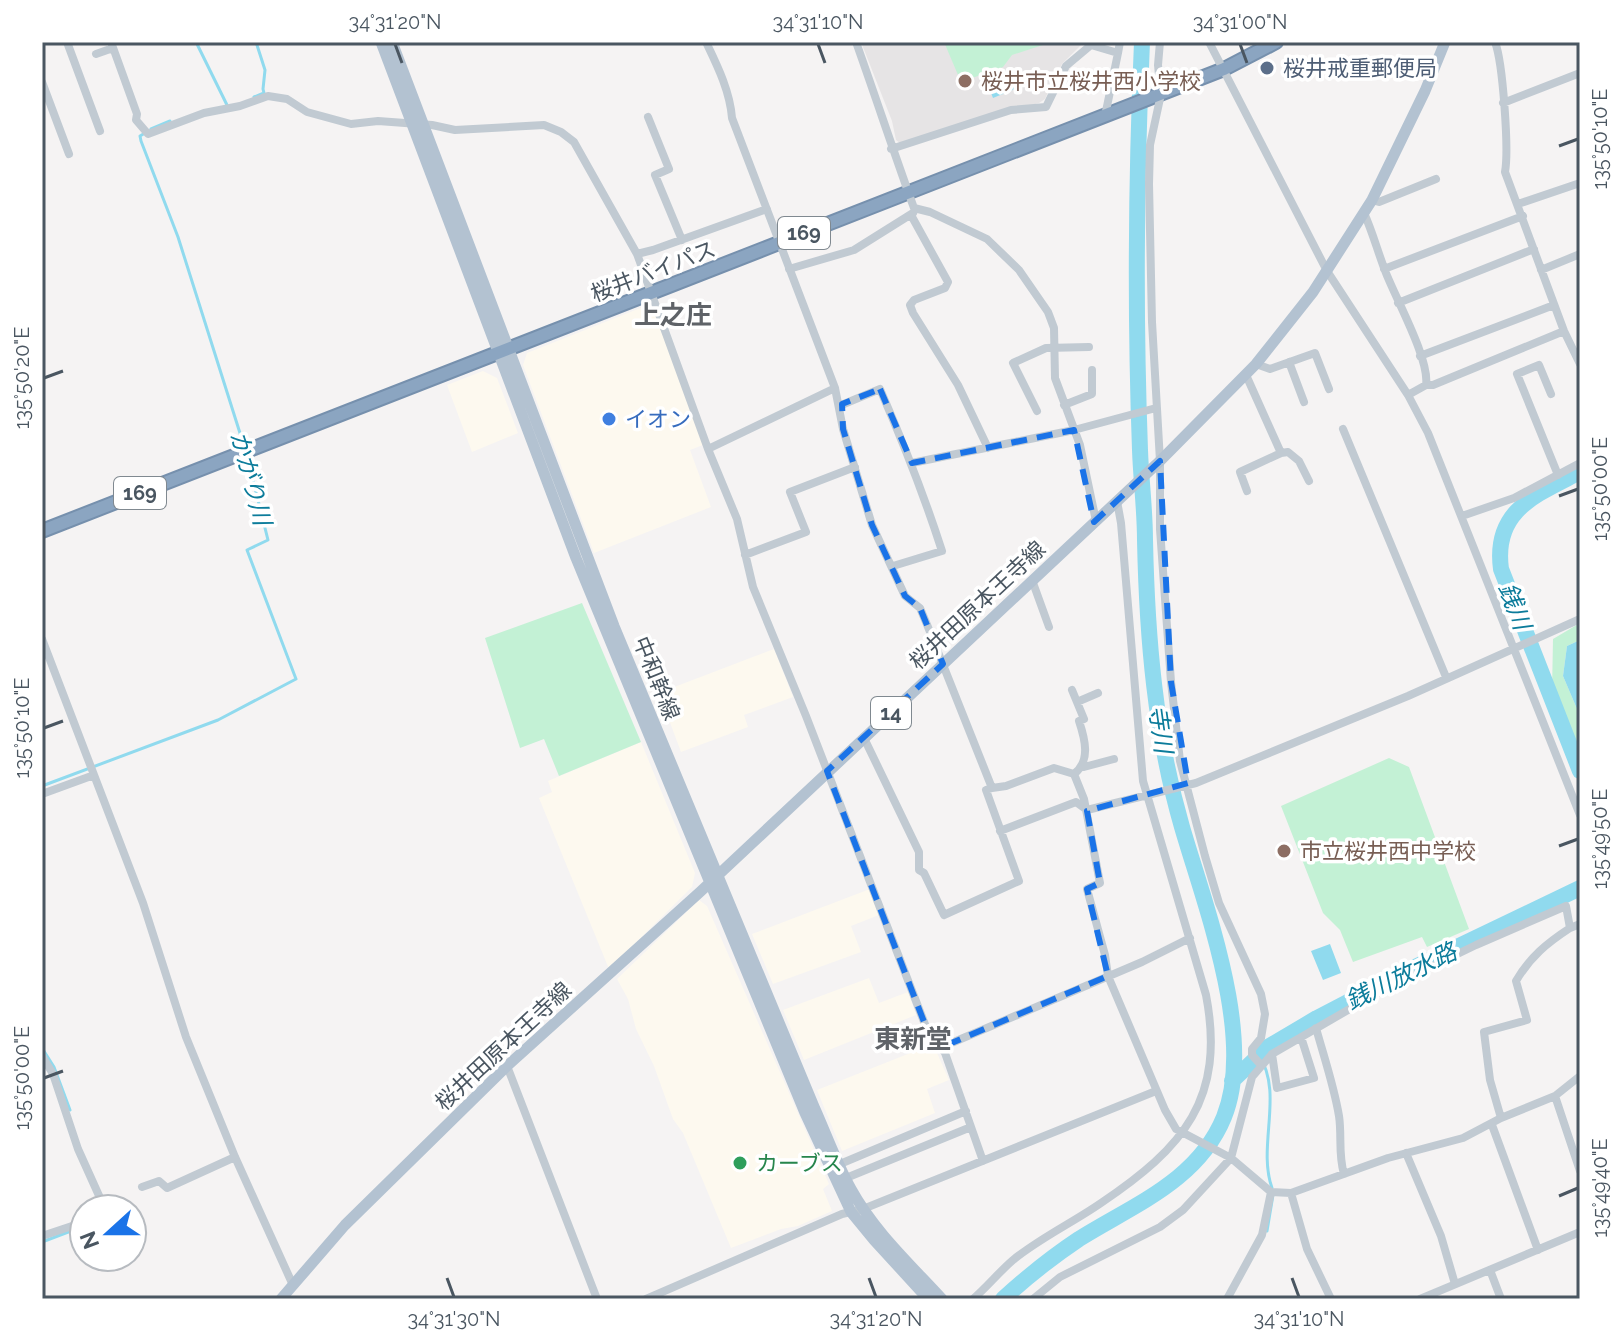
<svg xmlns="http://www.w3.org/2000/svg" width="1622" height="1341" font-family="Raleway,'Noto Sans JP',sans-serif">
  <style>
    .commercial { fill: #fdf9ef }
    .education { fill: #e6e4e5 }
    .green { fill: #c3f1d5 }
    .water { fill: #90daee }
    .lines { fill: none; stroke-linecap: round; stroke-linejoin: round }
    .stream { stroke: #90daee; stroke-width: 3 }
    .river { stroke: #90daee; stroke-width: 16 }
    .highway-casing { stroke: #7690ad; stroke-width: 16 }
    .minor { stroke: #c1cad2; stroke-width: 8 }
    .major { stroke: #b3c2d1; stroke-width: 11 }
    .highway { stroke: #8ba5c1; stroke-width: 12 }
    .marked { fill: none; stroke: #1a73e8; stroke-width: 6; stroke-dasharray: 16 10; stroke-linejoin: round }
    .ticks { fill: none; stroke: #4a5661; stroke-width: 3 }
    .service-dot { fill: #5c6f8a; stroke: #fff; stroke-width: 3 }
    .education-dot { fill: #8d6e63; stroke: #fff; stroke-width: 3 }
    .shop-dot { fill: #3f7fe0; stroke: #fff; stroke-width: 3 }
    .leisure-dot { fill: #2e9e5b; stroke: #fff; stroke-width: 3 }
    .labels { text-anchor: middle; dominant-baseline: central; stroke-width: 7; stroke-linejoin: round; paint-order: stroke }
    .shield { fill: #fff; stroke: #808990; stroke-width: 2 }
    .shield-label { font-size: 20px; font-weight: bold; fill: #4a5661 }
    .service-label { font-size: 22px; fill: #4e5e75; stroke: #fff; text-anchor: start }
    .education-label { font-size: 22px; fill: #785e54; stroke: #fff; text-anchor: start }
    .street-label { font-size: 22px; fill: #4a5661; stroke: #fff }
    .shop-label { font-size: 22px; fill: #366cbe; stroke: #fff; text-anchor: start }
    .leisure-label { font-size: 22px; fill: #27864d; stroke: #fff; text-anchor: start }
    .water-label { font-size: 24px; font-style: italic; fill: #0c7c9b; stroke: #fff }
    .quarter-label { font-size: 26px; font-weight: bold; fill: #5f6368; stroke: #fff }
    .neatline { fill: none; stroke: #4a5661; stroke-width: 3 }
    .ticks-label { font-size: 20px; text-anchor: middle; fill: #4a5661 }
  </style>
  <rect width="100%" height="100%" fill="#f5f3f3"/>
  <!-- commercial -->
  <path class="commercial" d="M648,305L653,307L703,445L690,450L711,507L594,553L523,365L527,353Z
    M483,371L497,378L518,433L472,452L447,385Z
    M774,649L793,697L744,715L748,727L681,752L665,709L656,694Z
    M641,742L695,873L692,887L609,969L539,798L552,792L548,781Z
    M870,889L879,915L851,926L861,952L773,984L752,934Z
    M699,900L707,906L829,1184L823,1189L832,1211L798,1226L781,1229L731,1248L683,1133L673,1119L654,1066L636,1029L628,999L617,979Z
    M869,978L879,1003L908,992L916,1015L804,1060L783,1010Z
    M933,1044L949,1080L927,1089L935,1113L842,1151L817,1090Z"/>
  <!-- education -->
  <path class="education" d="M861,42H1080L1081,45L1062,64L1045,99L1039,103L900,143L896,140L892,121Z"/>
  <!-- green -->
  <path class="green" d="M944,42H1052L1012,55L1003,67L961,82Z
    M582,603L641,742L559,776L544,739L520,748L485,638Z
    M1580,623V640L1567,646L1563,676L1580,716V758L1552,691L1553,639Z
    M1389,758L1409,767L1469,929L1427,947L1422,937L1353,962L1340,930L1323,913L1281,806Z"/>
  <!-- water -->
  <path class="water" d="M1017,73L1022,86L993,98L988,85Z
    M1580,640V716L1563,676L1567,646Z
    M1330,944L1341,973L1323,980L1311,951Z"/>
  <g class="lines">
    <!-- stream -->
    <path class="stream" d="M196,42L227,105
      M254,97L264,93L263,89L265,70L256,42
      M151,129L170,121
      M145,133L140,136L141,141L178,237L245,449
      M42,786L218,720L296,679L247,550L268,540L247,456
      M42,1048L54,1067L70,1110
      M1259,1055C1284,1094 1257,1146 1272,1188
      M1267,1231L1273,1195
      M42,1242L84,1226"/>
    <!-- river -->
    <path class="river" d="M1580,472C1536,495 1493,510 1501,569L1580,771
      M1232,1081L1268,1047L1317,1018L1411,969L1580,888
      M1003,1299C1027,1277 1052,1257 1079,1239C1133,1205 1198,1181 1224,1117C1256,1038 1205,906 1182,827C1155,734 1147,637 1145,540C1145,510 1141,480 1140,450C1135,314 1136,178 1142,42"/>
    <defs>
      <path id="highway" d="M42,531L1224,69L1276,42"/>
    </defs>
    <!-- highway casing -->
    <use href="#highway" class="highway-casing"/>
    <!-- minor -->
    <path class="minor" d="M67,42L100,131
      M111,42L137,114L136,120L148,134L204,113L240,106L268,96L287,99L307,112L351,124L378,121L432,125L455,130L544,125L561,132L574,142L637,254L708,449L737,519L753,587L806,716L926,1027L945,1053L983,1161
      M706,42C717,65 730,91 732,118L835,388L843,429L872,525L905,596L920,608L928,627L992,788L986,790L1019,881L944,915L924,873L919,870V852L864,738
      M856,42C876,98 894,153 914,208L930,212L987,239L1019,270L1048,312L1054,328L1055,378L1080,445L1096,521
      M1160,42L1158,65L1161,94L1150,145L1149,184L1152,322L1160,461V529L1171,682L1180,761L1205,856L1219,903L1261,994L1265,1014L1261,1038L1252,1049V1055L1261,1065
      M1209,42L1327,271L1408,395L1428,433L1580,815
      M1495,42C1503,63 1509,150 1505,172L1564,331L1580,364
      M1091,45L1118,53L1120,42
      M96,54L113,48
      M42,82L69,154
      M1503,103L1580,73
      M1105,116L1118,53
      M648,117L669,169L655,175L682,240
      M891,149L1011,110L1046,107L1066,66L1091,45L1090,42
      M1372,200L1379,202L1436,179
      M1518,204L1580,183
      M1364,213C1373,233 1378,253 1386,273C1396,299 1430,360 1426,385L1408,395
      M911,215L948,282L945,288L914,300L910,305L913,313L958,385L988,448
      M637,254L653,250L767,209
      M789,269L854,250L913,213
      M1384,269L1523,216
      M1541,270L1580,254
      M1398,303L1534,249
      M1420,356L1554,305
      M1289,362L1304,402
      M1256,364L1270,369L1315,353L1329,389
      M1246,375L1281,453L1240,472L1247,491
      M1426,385H1433L1564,331
      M1551,394L1539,365L1517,374L1558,475
      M1064,405L1092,394V370
      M839,406L880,389C903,442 924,495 942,551L893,566
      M1037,411L1013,363L1046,348L1089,347
      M1343,429L1446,677
      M708,449L835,388
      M1281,453L1288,452L1299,461L1309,481
      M912,463L1074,430L1156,408
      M1462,516L1514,498L1580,463
      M745,555L806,532L790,492L855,467
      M1032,580L1049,627
      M42,639L143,903L186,1037L235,1157L292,1283
      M1072,690L1084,719L1079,721C1085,739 1091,761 1074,774
      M1077,702L1098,693
      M1084,767L1114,759
      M1074,774L1084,799L1100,883L1087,889L1105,955L1108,976L1165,1110L1176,1129L1231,1158L1271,1192
      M992,788L1006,786L1054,768L1074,774
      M42,794L94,775
      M1000,831L1076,802L1087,810L1196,783L1408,696L1580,619
      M1316,1028C1324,1057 1334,1086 1339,1116C1342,1135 1338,1155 1344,1174
      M942,1047L1142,962L1190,938
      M1272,1054L1277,1088L1314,1078L1301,1037
      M42,1056L53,1074L78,1149L105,1209
      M507,1066L597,1299
      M1555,1096L1580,1171
      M1501,1118L1490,1080L1484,1032L1527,1020L1516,981C1530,957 1547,943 1570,928
      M1492,1125L1538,1250
      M1406,1153L1441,1236L1455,1284
      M840,1164L966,1111
      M846,1178L971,1127
      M142,1187L159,1181L167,1188L235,1157
      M1271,1192L1291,1193L1388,1158L1463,1138L1501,1118L1555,1096L1580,1076
      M1291,1193L1307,1249L1331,1299
      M42,1236L84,1222
      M1490,1270L1501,1299
      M646,1299L842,1214L863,1209L1156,1091
      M973,1299C987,1287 999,1272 1013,1260C1040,1238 1072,1223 1101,1203C1183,1148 1226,1099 1206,995L1143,781L1121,523L1117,501
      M1033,1299L1060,1277L1160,1227L1183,1210L1231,1158L1252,1077L1272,1054L1379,992L1476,945L1566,906L1570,928L1580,924
      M1227,1299L1262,1235L1271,1192
      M1420,1299L1580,1232"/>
    <!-- major -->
    <path class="major" d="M381,42L576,558L805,1113L851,1212L874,1240L928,1299
      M392,42L614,626L815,1109C827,1136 837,1164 851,1189C874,1231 910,1264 942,1299
      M281,1299L345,1225L507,1066L700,892L1160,461L1256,364L1313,292L1372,200L1425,91L1445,42"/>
    <!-- highway -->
    <use href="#highway" class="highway"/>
  </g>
  <!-- marked area -->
  <path class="marked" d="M880,389L912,463L1074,430L1094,522L1160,461L1171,682L1188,783L1087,811L1100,883L1087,889L1108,976L942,1047L926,1027L827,771L943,664L920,608L905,596L872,525L843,429L842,404Z"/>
  <!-- ticks -->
  <path class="ticks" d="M395,44L402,63M818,44L825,63M1240,44L1247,63M1559,146L1578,139M44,378L63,371M1559,496L1578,489M44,728L63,721M1559,846L1578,839M44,1078L63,1071M1559,1196L1578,1188M447,1278L454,1297M869,1278L876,1297M1292,1278L1299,1297"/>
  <!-- markers -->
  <circle class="service-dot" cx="1267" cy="68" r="8"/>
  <g class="education-dot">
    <circle cx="965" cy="81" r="8"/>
    <circle cx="1284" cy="851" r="8"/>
  </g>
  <circle class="shop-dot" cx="609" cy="419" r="8"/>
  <circle class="leisure-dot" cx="740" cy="1163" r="8"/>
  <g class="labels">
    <!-- shield labels -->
    <g class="shield">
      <rect x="778" y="217" width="52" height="32" rx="6"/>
      <rect x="114" y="477" width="52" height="32" rx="6"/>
      <rect x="871" y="697" width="40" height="32" rx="6"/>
    </g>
    <g class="shield-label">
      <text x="804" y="233">169</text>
      <text x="140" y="493">169</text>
      <text x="891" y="713">14</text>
    </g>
    <!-- service labels -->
    <g class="service-label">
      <text x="1283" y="68">桜井戒重郵便局</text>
    </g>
    <!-- education labels -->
    <g class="education-label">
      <text x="981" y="81">桜井市立桜井西小学校</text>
      <text x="1300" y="851">市立桜井西中学校</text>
    </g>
    <!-- street labels -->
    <g class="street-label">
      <text transform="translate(653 271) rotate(-21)">桜井バイパス</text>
      <text transform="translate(977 605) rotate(-43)">桜井田原本王寺線</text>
      <text transform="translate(657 678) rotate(68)">中和幹線</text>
      <text transform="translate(503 1046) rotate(-43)">桜井田原本王寺線</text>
    </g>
    <!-- shop labels -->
    <g class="shop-label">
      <text x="625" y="419">イオン</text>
    </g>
    <!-- leisure labels -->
    <g class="leisure-label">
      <text x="756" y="1163">カーブス</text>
    </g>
    <!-- water labels -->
    <g class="water-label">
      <text transform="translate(251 478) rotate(75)">かがり川</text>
      <text transform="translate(1515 606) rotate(69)">銭川</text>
      <text transform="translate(1161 729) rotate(82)">寺川</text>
      <text transform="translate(1401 976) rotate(-26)">銭川放水路</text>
    </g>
    <!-- quarter labels -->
    <g class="quarter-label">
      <text x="673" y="315">上之庄</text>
      <text x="913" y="1039">東新堂</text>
    </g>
  </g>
  <!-- border -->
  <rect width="1622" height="1341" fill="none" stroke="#ffffff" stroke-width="88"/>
  <!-- north arrow -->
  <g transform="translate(108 1233) rotate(249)"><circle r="38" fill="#ffffff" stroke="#b7bbc0" stroke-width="2"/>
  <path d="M0-6L14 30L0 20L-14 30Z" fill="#1a73e8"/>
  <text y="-12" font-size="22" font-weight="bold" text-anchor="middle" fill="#4a5661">N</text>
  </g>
  <rect x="44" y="44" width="1534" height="1253" class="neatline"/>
  <g class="ticks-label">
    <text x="395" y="29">34°31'20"N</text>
    <text x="818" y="29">34°31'10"N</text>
    <text x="1240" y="29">34°31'00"N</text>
    <text transform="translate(1600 139) rotate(-90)" y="7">135°50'10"E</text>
    <text transform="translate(22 378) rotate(-90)" y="7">135°50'20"E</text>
    <text transform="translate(1600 489) rotate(-90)" y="7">135°50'00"E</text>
    <text transform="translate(22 728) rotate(-90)" y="7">135°50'10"E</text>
    <text transform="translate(1600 839) rotate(-90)" y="7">135°49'50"E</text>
    <text transform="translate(22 1078) rotate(-90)" y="7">135°50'00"E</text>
    <text transform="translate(1600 1188) rotate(-90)" y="7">135°49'40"E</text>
    <text x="454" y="1326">34°31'30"N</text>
    <text x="876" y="1326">34°31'20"N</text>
    <text x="1299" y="1326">34°31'10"N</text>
  </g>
</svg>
